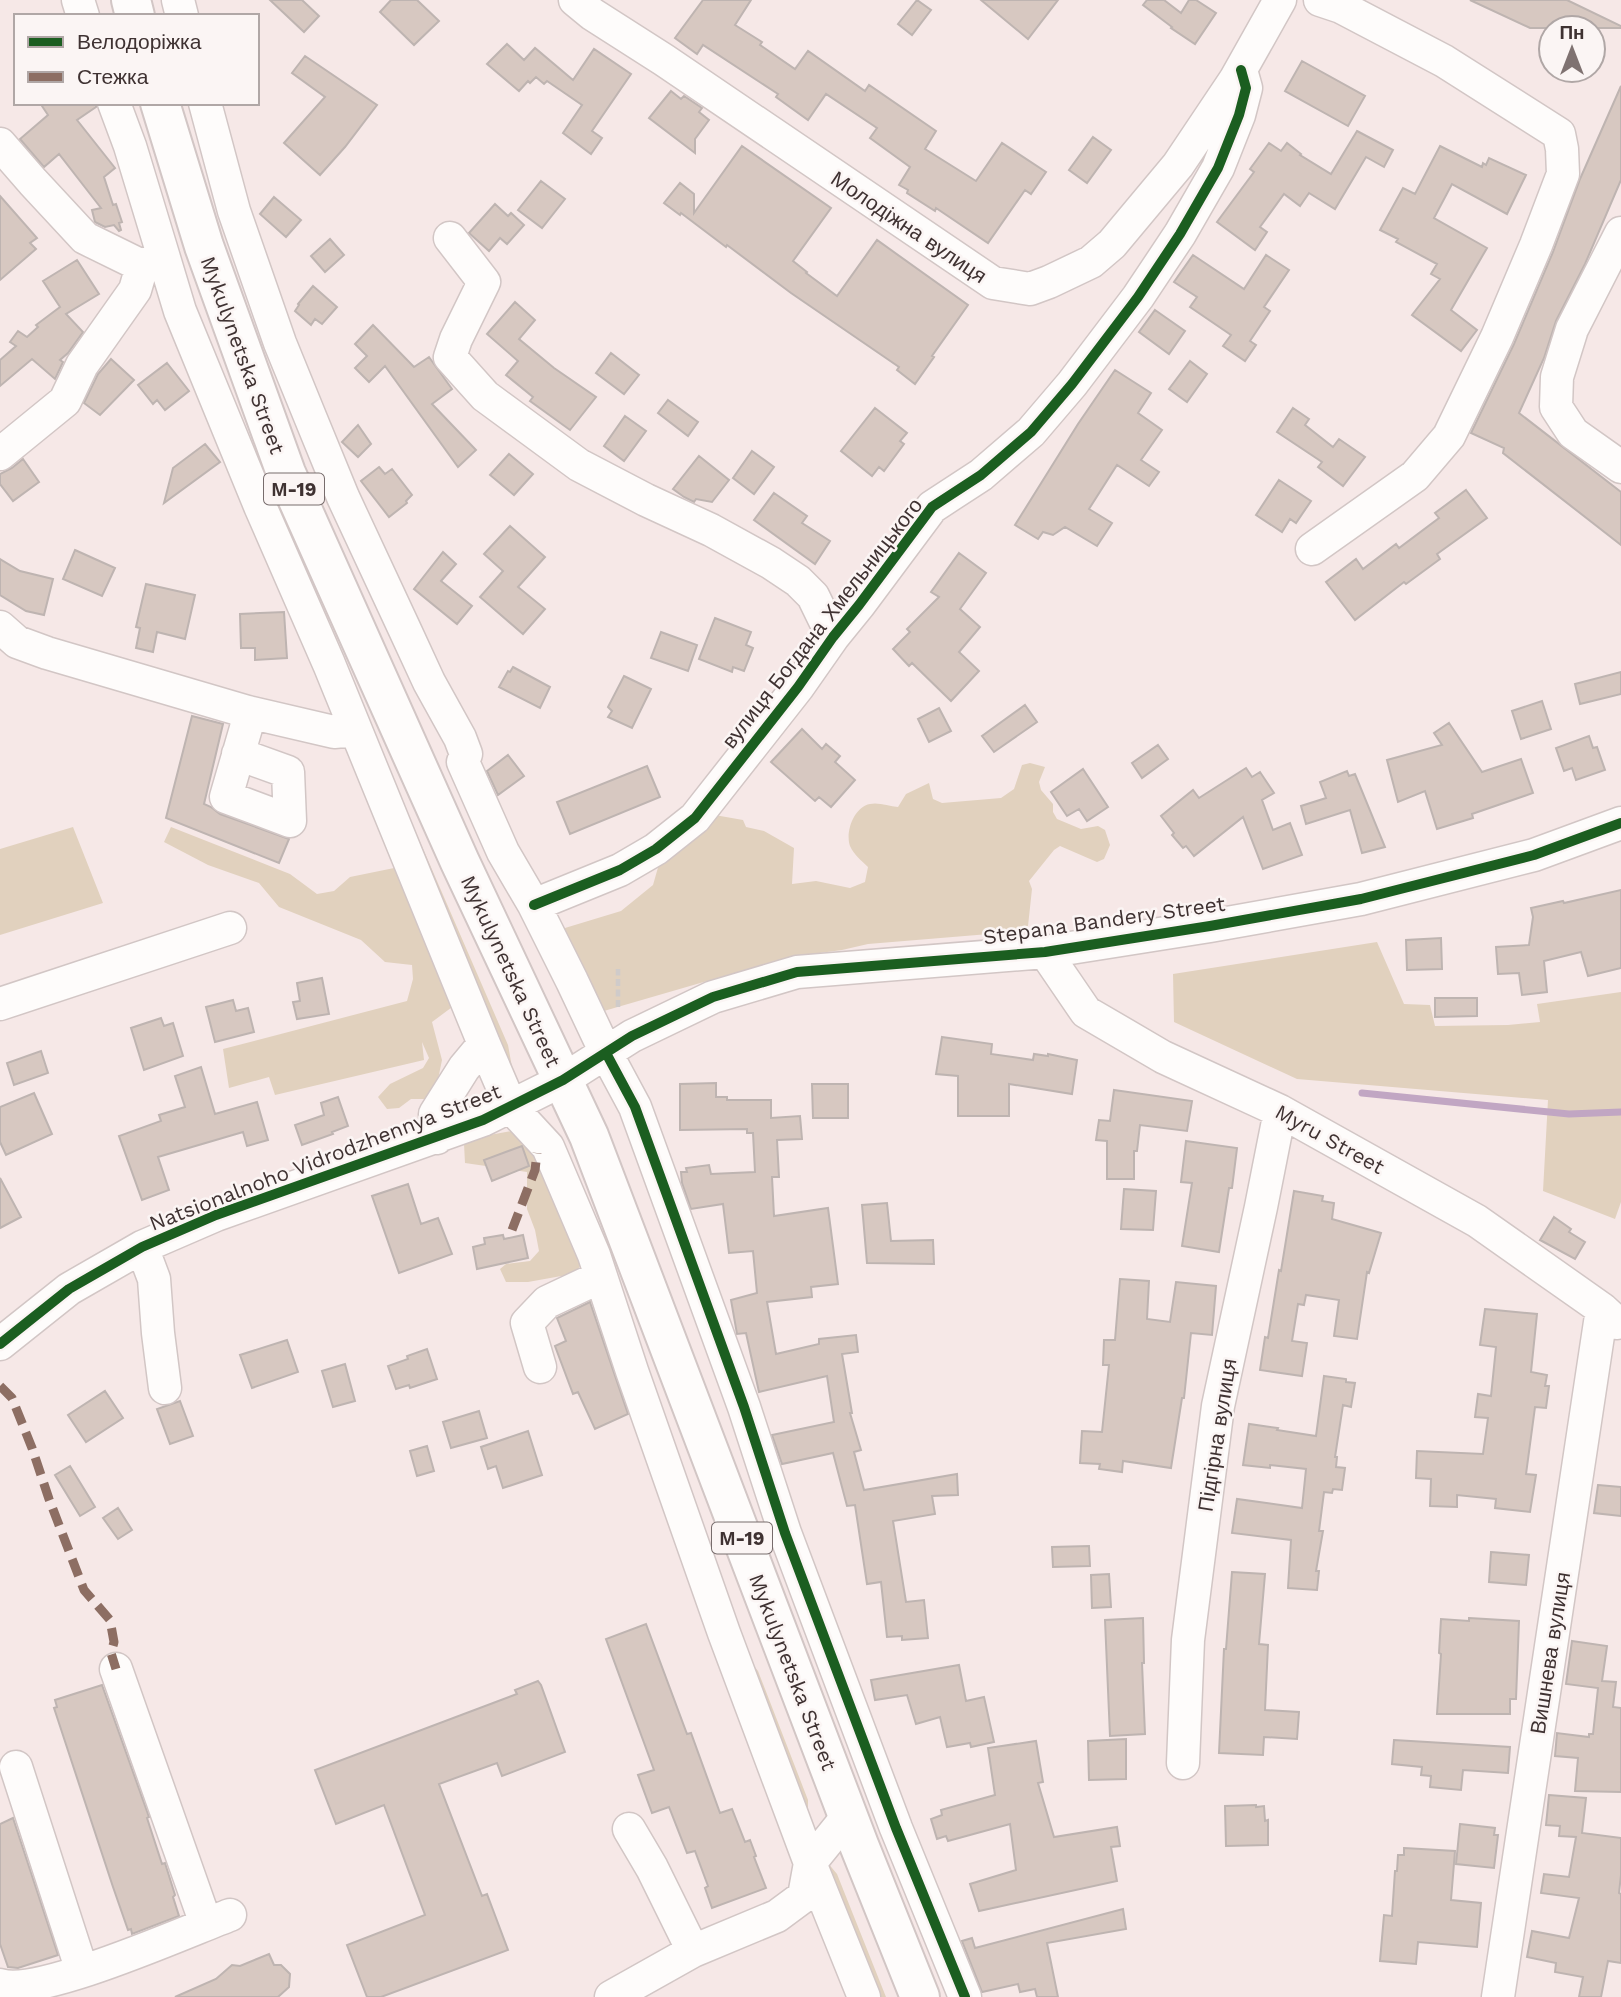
<svg xmlns="http://www.w3.org/2000/svg" width="1621" height="1997" font-family="'Work Sans',sans-serif">
  <style>
    .green { fill: #e1d1be }
    .lines { fill: none; stroke-linecap: round; stroke-linejoin: round }
    .stream { stroke: #c1a6c3; stroke-width: 7 }
    .building { fill: #d7c8c1; stroke: #beb4b1; stroke-width: 2 }
    .minor-casing { stroke: #d2c6c5; stroke-width: 35 }
    .highway-casing { stroke: #d2c6c5; stroke-width: 42 }
    .path { stroke: #cfcbca; stroke-width: 4.5; stroke-dasharray: 7 3.5; stroke-linecap: butt }
    .minor { stroke: #fefcfb; stroke-width: 32 }
    .highway { stroke: #fefcfb; stroke-width: 38 }
    .quiet { stroke: #8d6e63; stroke-width: 9; stroke-dasharray: 18 9; stroke-linecap: butt }
    .cycleway-casing { stroke: #fbf5f4; stroke-width: 15 }
    .cycleway { stroke: #1b5e20; stroke-width: 10 }
    .labels { text-anchor: middle; dominant-baseline: central; stroke-width: 5; stroke-linejoin: round; paint-order: stroke }
    .shield { fill: #fbf5f4; stroke: #776c6c; stroke-width: 2 }
    .shield-label { font-size: 19px; font-weight: bold; fill: #3f3232 }
    .street-label { font-size: 21px; fill: #3f3232; stroke: #fbf5f4 }
  </style>
  <rect width="100%" height="100%" fill="#f6e8e7"/>
  <!-- green -->
  <path class="green" d="M382,754L508,1045L512,1067L507,1074Z
    M1030,763L1045,767L1039,782L1041,790L1053,804V812L1057,819L1081,829L1098,826L1105,830L1110,845L1104,859L1097,862L1060,846L1054,850L1029,881L1032,889L1028,926L1001,933L868,944L842,950L790,957L597,1013L560,934L565,928L621,911L653,885L659,864L709,814L743,820L746,827L764,831L794,848L792,884L816,881L850,888L865,882L868,867C861,860 854,855 850,846C845,832 854,807 870,804C878,802 889,806 898,807L906,794L929,783L933,799L942,803L1001,798L1014,789L1022,765Z
    M73,827L103,903L0,935V849Z
    M171,827L290,874L317,894L334,891L350,877L399,867L467,996L432,1022L442,1060L434,1099H411L399,1108L387,1109L378,1097L390,1084L423,1068L429,1058L422,1042L424,1060L275,1095L269,1077L229,1088L223,1049L407,1001L413,979L412,965L385,962L361,940L279,907L259,883L208,865L164,842Z
    M1377,942L1404,1004L1430,1005L1435,1026L1508,1025L1540,1022L1537,1004L1621,992V1202L1615,1219L1543,1191L1548,1100L1297,1079L1174,1022L1173,974Z
    M517,1130L536,1138L585,1245L578,1273L528,1282H506L500,1269L506,1264L530,1261L539,1251L535,1230L527,1209V1172L465,1163L464,1144L484,1136Z
    M733,1640L758,1671L808,1800V1822Z
    M827,1862L837,1874L886,1997H871Z"/>
  <g class="lines">
    <!-- stream -->
    <path class="stream" d="M1362,1093L1569,1114L1621,1112"/>
  </g>
  <!-- building -->
  <path class="building" d="M270,0H302L319,16L304,32Z
    M391,0H417L439,21L414,45L380,12Z
    M703,0H751L735,25L762,42L760,45L795,69L808,51L865,91L869,85L936,131L925,149L976,181L1002,143L1046,172L1031,194L1025,190L988,243L936,208L935,211L907,193L908,190L899,185L910,167L870,138L877,128L826,94L808,120L776,97L778,94L703,45L697,54L675,38Z
    M917,0L931,10L912,35L898,24Z
    M981,0H1058L1028,39Z
    M1147,0H1164L1181,13L1189,0H1196L1216,13L1195,44L1171,28L1172,27L1143,5Z
    M1470,0H1567L1621,26V28H1530Z
    M507,44L524,60L535,48L573,80L594,49L631,74L592,131L602,138L591,154L563,133L582,105L547,81L544,84L536,77L530,83L528,81L519,91L487,64Z
    M305,56L377,105L345,147L320,175L284,143L325,97L292,73Z
    M1302,61L1365,96L1348,126L1285,91Z
    M1621,86V180L1585,264L1556,321L1544,358L1519,413L1621,492V545L1503,453L1504,448L1471,433L1514,344L1553,252L1580,179Z
    M671,91L681,99L684,96L702,108L699,112L709,120L695,139V153L649,118Z
    M40,103H96V107L77,120L115,168L104,177L113,205L116,204L122,222L119,223L121,230L119,231L114,225L105,227L95,222L92,210L101,208L59,154L44,167L20,139L48,115Z
    M1357,131L1393,150L1384,167L1366,157L1335,209L1309,193L1300,206L1284,194L1260,227L1267,232L1255,250L1217,222L1254,172L1250,169L1269,143L1281,151L1287,143L1301,154L1300,155L1331,174Z
    M1093,137L1111,150L1087,183L1069,170Z
    M742,146L831,208L793,261L807,272L806,273L837,296L877,240L968,305L932,356L934,357L915,384L897,370L899,367L791,293L727,245L726,247L681,213L680,215L664,203L680,183L694,194V213Z
    M1440,146L1482,167L1483,163L1486,165L1489,158L1526,175L1507,214L1452,184L1434,218L1487,248L1451,310L1477,330L1461,351L1412,315L1440,279L1431,274L1437,264L1396,242L1398,239L1380,230L1403,188L1415,194Z
    M541,181L565,199L542,228L518,210Z
    M0,196L37,238L30,243L36,249L0,280Z
    M274,197L301,220L286,237L260,214Z
    M495,204L508,216L511,213L524,225L507,244L500,238L489,251L469,233Z
    M330,239L344,255L325,272L311,256Z
    M1193,255L1244,289L1266,255L1289,270L1264,307L1270,311L1250,341L1256,345L1245,361L1223,346L1231,335L1190,307L1197,297L1174,282Z
    M77,260L99,294L66,314L83,332L68,353L60,360L63,362L55,379L32,359L0,386V360L16,346L10,342L18,331L27,337L38,327L36,325L60,307L43,281Z
    M313,286L337,307L322,324L315,319L311,325L295,311L299,305L298,304Z
    M515,302L535,320L519,339L554,368L596,397L570,430L530,401L533,397L506,375L518,361L487,334Z
    M1155,310L1185,331L1169,354L1139,332Z
    M373,325L414,367L429,357L452,389L432,404L476,450L458,467L385,366L369,382L355,368L367,356L355,344Z
    M611,353L639,375L624,394L596,373Z
    M111,359L134,380L100,415L84,403L98,374Z
    M1190,361L1207,374L1187,402L1169,389Z
    M167,363L189,391L165,410L157,400L153,404L138,385Z
    M1115,370L1151,393L1138,413L1162,430L1141,460L1159,472L1149,486L1117,465L1089,509L1112,523L1097,546L1065,527L1053,535L1043,532L1038,539L1015,525L1078,424Z
    M668,400L698,422L688,436L658,413Z
    M875,408L907,433L900,441L904,444L884,471L879,467L872,476L841,451Z
    M1293,408L1309,419L1305,425L1333,447L1339,439L1365,457L1343,486L1318,467L1322,462L1277,432Z
    M625,416L646,431L624,461L604,446Z
    M358,425L371,444L358,457L342,442Z
    M205,444L220,462L164,503L173,468Z
    M752,451L774,467L754,494L733,478Z
    M509,454L533,474L514,495L490,475Z
    M699,456L729,480L712,502L696,499L694,502L684,497L673,489Z
    M23,459L39,482L13,501L0,484V474L12,468Z
    M379,467L385,474L392,469L412,495L406,501L407,503L389,517L361,481Z
    M1279,480L1311,501L1296,523L1290,519L1282,532L1256,515Z
    M1466,490L1487,518L1437,554L1440,559L1406,584L1404,582L1355,620L1326,582L1356,559L1363,569L1396,544L1399,548L1439,518L1435,513Z
    M774,493L807,516L802,523L830,541L815,564L754,520Z
    M510,526L545,557L518,587L545,609L523,634L480,597L503,571L484,554Z
    M75,550L115,568L102,596L63,579Z
    M443,552L456,564L441,581L472,606L457,624L414,589Z
    M959,553L986,573L960,609L980,627L959,652L979,671L951,701L912,663L909,666L893,649L910,632L907,629L939,597L931,592Z
    M0,559L20,571L53,579L44,615L26,611L0,595Z
    M146,584L195,595L185,639L157,632L153,652L136,648L140,628L136,627Z
    M284,612L287,658L255,660V648H241L240,614Z
    M715,618L751,632L746,645L753,648L744,671L733,667L732,672L699,659Z
    M661,632L697,645L688,671L651,658Z
    M513,667L550,687L540,708L499,687L508,671L510,672Z
    M1621,672V694L1580,704L1575,684Z
    M624,676L651,689L632,728L608,717L612,711L608,707Z
    M1542,701L1551,729L1521,739L1512,711Z
    M1025,705L1037,722L994,752L982,736Z
    M939,708L951,731L929,742L918,719Z
    M192,716L223,724L204,804L211,807L220,814L289,839L279,863L166,818Z
    M1449,723L1482,772L1521,759L1533,793L1472,814L1473,818L1437,829L1425,791L1398,802L1387,760L1442,745L1434,733Z
    M802,729L822,749L826,744L840,756L835,762L855,780L831,807L819,797L815,801L771,762Z
    M1589,736L1593,748L1597,747L1605,770L1576,780L1572,768L1564,771L1556,748Z
    M1158,745L1168,759L1142,778L1132,763Z
    M508,755L524,776L498,795L487,771Z
    M647,766L660,797L570,834L557,802Z
    M1246,768L1252,777L1260,772L1274,793L1262,800L1273,830L1290,823L1302,855L1263,869L1243,817L1194,856L1186,846L1183,848L1172,835L1174,833L1161,816L1193,790L1199,798Z
    M1083,769L1108,807L1087,821L1079,809L1067,816L1051,792Z
    M1347,771L1349,776L1355,774L1385,847L1362,853L1350,810L1306,824L1301,806L1326,798L1320,782Z
    M1621,890V968L1588,976L1581,952L1544,961L1547,992L1522,995L1519,973L1498,974L1496,947L1529,945L1533,917L1531,908L1563,901L1564,903Z
    M1441,938L1442,969L1407,970L1406,940Z
    M322,978L329,1014L297,1019L293,1002L300,1001L297,983Z
    M1435,998H1477V1016L1435,1017Z
    M233,1000L236,1011L248,1008L254,1032L215,1042L206,1007Z
    M161,1018L164,1026L173,1023L183,1056L144,1070L131,1028Z
    M942,1037L992,1044L991,1054L1033,1060L1034,1054L1048,1056V1054L1077,1060L1072,1094L1009,1084V1116H958V1076L936,1074Z
    M41,1051L48,1073L14,1085L7,1063Z
    M201,1067L215,1114L257,1102L268,1140L247,1146L243,1132L158,1157L169,1190L142,1200L119,1136L161,1121L159,1115L185,1107L175,1076Z
    M716,1083V1097H727V1100H771V1118L800,1116L802,1139L777,1140L779,1177H772L774,1216L828,1208L838,1284L811,1287L812,1297L767,1302L776,1354L819,1344V1339L856,1335L858,1352L842,1354L852,1413H850L861,1450L854,1452L864,1490L957,1474L958,1495L932,1496L935,1514L893,1521L906,1602L924,1600L928,1638L902,1640V1636L887,1637L881,1582L867,1584L855,1505L847,1506L833,1453L782,1464L772,1435L834,1422L827,1376L759,1392L746,1333L737,1334L731,1300L757,1293L753,1251L729,1253L723,1204L691,1209L682,1183L681,1172H687L686,1168L709,1165L711,1174L755,1172L753,1133H747V1129L680,1130V1084Z
    M812,1084H848V1118H813Z
    M1114,1090L1192,1101L1187,1131L1140,1125L1137,1151H1134V1179H1107V1141L1096,1140L1099,1120L1110,1121Z
    M34,1093L52,1134L6,1155L0,1142V1107Z
    M338,1097L348,1126L332,1132L333,1134L302,1145L295,1125L324,1115L321,1103Z
    M1186,1141L1237,1148L1232,1188H1229L1219,1252L1182,1246L1192,1183L1181,1182Z
    M522,1146L529,1166L492,1181L484,1160Z
    M0,1178L21,1217L0,1228Z
    M408,1184L421,1224L438,1218L452,1254L399,1273L372,1196Z
    M1124,1189L1156,1191L1153,1230L1121,1229Z
    M1294,1191L1323,1196L1322,1201L1334,1203L1332,1219L1381,1233L1369,1273L1367,1272L1357,1339L1334,1336L1339,1300L1306,1295L1304,1305L1298,1304L1292,1341L1307,1343L1302,1376L1260,1370L1265,1337L1268,1338L1279,1270L1281,1271Z
    M887,1203L891,1241L933,1240L934,1264L867,1263L862,1205Z
    M1554,1217L1571,1229L1569,1232L1585,1242L1575,1259L1540,1240Z
    M503,1235L504,1239L523,1235L528,1258L477,1269L473,1247L485,1244L484,1238Z
    M1120,1279L1149,1281L1147,1319L1170,1322L1176,1282L1216,1286L1212,1335L1191,1333L1184,1398H1182L1171,1468L1123,1461L1122,1472L1099,1469L1100,1464L1080,1463L1082,1431L1102,1432L1109,1365H1103L1104,1340H1115Z
    M590,1302L628,1414L595,1429L578,1392L573,1394L555,1346L566,1341L557,1318Z
    M1485,1309L1537,1314L1531,1372L1547,1375L1545,1386H1549L1546,1408L1535,1407L1526,1474L1536,1475L1530,1512L1495,1508L1496,1499L1457,1495V1507L1430,1506L1431,1479L1416,1478L1417,1451L1483,1454L1488,1418L1475,1417L1478,1394L1491,1396L1496,1347L1480,1345Z
    M287,1340L298,1372L252,1388L240,1355Z
    M427,1349L437,1379L410,1388L409,1385L396,1389L388,1366L408,1359L407,1356Z
    M345,1364L355,1401L333,1407L322,1371Z
    M1324,1376L1346,1379V1382L1355,1383L1351,1407L1343,1405L1335,1457H1337L1336,1467L1345,1468L1342,1490L1333,1489L1332,1493L1324,1492L1319,1531H1323L1316,1571H1319L1317,1590L1288,1588L1291,1540L1232,1533L1237,1499L1302,1508L1306,1469L1270,1465V1468L1243,1465L1249,1424L1278,1428L1277,1430L1316,1436Z
    M105,1391L123,1418L86,1442L68,1415Z
    M180,1401L193,1436L170,1444L157,1409Z
    M479,1411L487,1438L451,1448L443,1422Z
    M528,1431L542,1475L503,1488L496,1466L488,1469L481,1447Z
    M427,1446L434,1471L417,1476L410,1451Z
    M70,1466L95,1507L80,1516L55,1475Z
    M1598,1485L1621,1487V1516L1594,1513Z
    M118,1508L132,1530L118,1539L103,1518Z
    M1089,1546L1090,1566L1053,1567L1052,1547Z
    M1491,1552L1529,1555L1526,1585L1489,1582Z
    M1232,1572L1265,1574L1259,1644L1268,1645L1265,1710L1299,1712L1297,1739L1264,1737L1263,1755L1219,1753L1224,1649H1226Z
    M1109,1574L1111,1607L1092,1608L1091,1575Z
    M1143,1618L1144,1663H1142L1145,1734L1110,1736L1105,1620Z
    M1469,1618L1519,1621L1516,1699H1510V1714H1437L1441,1654L1439,1653L1441,1619L1469,1621Z
    M646,1624L687,1734L691,1733L720,1813L732,1809L745,1842L750,1840L756,1856L754,1857L766,1888L712,1908L705,1888L708,1886L695,1851L687,1853L669,1807L652,1813L638,1775L654,1770L606,1639Z
    M1572,1641L1607,1646L1602,1681L1616,1682L1613,1707L1621,1708V1792L1575,1791L1578,1758L1555,1756L1557,1733L1589,1737V1734H1593L1598,1688L1566,1684Z
    M959,1665L966,1701L984,1697L994,1742L971,1747L970,1743L947,1747L940,1717L916,1724L907,1695L875,1700L871,1680Z
    M538,1681L541,1685L565,1752L502,1776L497,1763L439,1784L482,1896L487,1894L508,1950L381,1997H367L347,1945L425,1915L384,1805L336,1824L315,1770L517,1694L515,1690Z
    M102,1685L149,1817L147,1818L162,1864L165,1863L175,1895L173,1897L179,1916L132,1934L131,1929L128,1930L113,1887L54,1708L57,1707L55,1700Z
    M1126,1739V1779L1089,1780L1088,1741Z
    M1394,1740L1510,1747L1508,1773L1463,1770L1461,1790L1430,1787L1431,1776L1421,1775L1422,1767L1392,1764Z
    M1036,1741L1043,1782L1038,1783L1054,1837L1117,1827L1120,1846L1111,1847L1117,1881L979,1911L970,1884L1016,1870L1010,1824L948,1841L946,1836L937,1839L931,1819L942,1815L941,1810L995,1795L988,1748Z
    M1549,1795L1586,1798L1582,1833L1621,1838V1875L1619,1893L1621,1894V1963L1608,1961L1601,1997H1579L1583,1977L1555,1972L1556,1963L1527,1957L1532,1931L1569,1938L1579,1898L1541,1893L1544,1874L1569,1877L1576,1837L1559,1836L1560,1826L1546,1825Z
    M1256,1805V1807L1264,1806L1265,1821L1268,1820V1845L1226,1846L1225,1806Z
    M13,1818L58,1955L18,1968L8,1967L0,1944V1824Z
    M1460,1824L1495,1828L1494,1835H1498L1494,1868L1456,1864Z
    M1404,1848L1455,1851L1451,1900L1481,1903L1477,1947L1418,1942L1416,1964L1380,1961L1384,1915L1392,1916L1395,1871H1397L1398,1855H1404Z
    M1123,1909L1126,1929L1047,1943L1058,1997H1037L1035,1989L1020,1992L1018,1984L982,1992L962,1941L972,1938L975,1948Z
    M269,1954L274,1965H281L290,1974L289,1987L278,1997H175L216,1979L232,1965L240,1966Z"/>
  <g class="lines">
    <defs>
      <path id="minor" d="M78,0L83,16
        M178,0L182,16
        M575,0L592,14L664,60L993,283L1030,289L1049,282L1091,262L1112,244L1178,165L1235,80L1280,0
        M114,103L130,146L164,258L146,264
        M205,103L234,211L280,343L311,419L343,497L405,630L429,682L460,738L466,754L463,762L503,852L534,905L572,981L606,1053L635,1107L744,1407L785,1533L896,1828L965,1997
        M0,144L33,182L85,238L142,266
        M1621,233L1572,329L1557,377L1556,407L1573,433L1621,467
        M450,238L484,282L456,339L450,357L485,396L579,465L646,500L711,530L771,563L798,581L813,596L833,637
        M164,258L180,311L260,506L329,664L484,1044L511,1107L548,1147L594,1255L632,1371L724,1633L810,1863L804,1896L777,1916L693,1951L611,1997
        M0,454L65,401L82,365L135,290L142,266
        M1312,549L1415,476L1449,436L1497,337L1536,245L1563,174L1562,149L1559,134L1444,61L1341,7L1320,0
        M0,627L17,642L47,653L248,712L334,732L355,730
        M238,754L288,772L290,821L226,797L246,728L248,712
        M534,905L620,870L656,849L695,818L798,687L833,637L859,605L932,507L981,475L1031,432L1072,384L1138,297L1180,234L1218,168L1239,115L1246,88L1241,70
        M1045,952L1086,1012L1163,1057L1280,1111L1477,1221L1602,1309L1617,1323
        M0,1004L230,928
        M437,1138L435,1114L464,1068L484,1044
        M142,1247L154,1279L158,1333L165,1388
        M0,1344L69,1289L142,1247L216,1215L483,1120L563,1080L632,1036L713,997L797,972L1045,952L1210,926L1361,899L1534,855L1621,823
        M540,1367L527,1323L547,1302L600,1277
        M116,1669L206,1924
        M1183,1763L1188,1640L1218,1406L1261,1207L1280,1111
        M16,1767L82,1971
        M848,1816L810,1863L864,1997
        M629,1829L652,1868L693,1951
        M0,1985C40,1997 185,1932 230,1915
        M1498,1997L1602,1309"/>
      <path id="highway" d="M131,0L135,16
        M160,103L204,246L286,473L460,862L589,1136L859,1845L920,1997"/>
    </defs>
    <!-- minor casing -->
    <use href="#minor" class="minor-casing"/>
    <!-- highway casing -->
    <use href="#highway" class="highway-casing"/>
    <!-- path -->
    <path class="path" d="M618,1007V969"/>
    <!-- minor -->
    <use href="#minor" class="minor"/>
    <!-- highway -->
    <use href="#highway" class="highway"/>
    <!-- quiet -->
    <path class="quiet" d="M512,1230L535,1170L537,1153
      M0,1386L12,1398L32,1448L49,1499L84,1590L110,1620L114,1642L111,1653L116,1669"/>
    <defs>
      <path id="cycleway" d="M534,905L620,870L656,849L695,818L798,687L833,637L859,605L932,507L981,475L1031,432L1072,384L1138,297L1180,234L1218,168L1239,115L1246,88L1241,70
        M606,1053L635,1107L744,1407L785,1533L896,1828L965,1997
        M0,1344L69,1289L142,1247L216,1215L483,1120L563,1080L632,1036L713,997L797,972L1045,952L1210,926L1361,899L1534,855L1621,823"/>
    </defs>
    <!-- cycleway casing -->
    <use href="#cycleway" class="cycleway-casing"/>
    <!-- cycleway -->
    <use href="#cycleway" class="cycleway"/>
  </g>
  <g class="labels">
    <!-- shield labels -->
    <g class="shield">
      <rect x="264" y="473.5" width="60" height="31" rx="5"/>
      <rect x="712" y="1522.5" width="60" height="31" rx="5"/>
    </g>
    <g class="shield-label">
      <text x="294" y="489">М-19</text>
      <text x="742" y="1538">М-19</text>
    </g>
    <!-- street labels -->
    <g class="street-label">
      <text transform="translate(909 227) rotate(34)">Молодіжна вулиця</text>
      <text transform="translate(243 355) rotate(70)">Mykulynetska Street</text>
      <text transform="translate(822 623) rotate(-52)">вулиця Богдана Хмельницького</text>
      <text transform="translate(1104 920) rotate(-8)">Stepana Bandery Street</text>
      <text transform="translate(511 971) rotate(65)">Mykulynetska Street</text>
      <text transform="translate(1330 1139) rotate(29)">Myru Street</text>
      <text transform="translate(325 1157) rotate(-21)">Natsionalnoho Vidrodzhennya Street</text>
      <text transform="translate(1217 1435) rotate(-81)">Підгірна вулиця</text>
      <text transform="translate(1550 1653) rotate(-81)">Вишнева вулиця</text>
      <text transform="translate(793 1672) rotate(69)">Mykulynetska Street</text>
    </g>
  </g>
  <!-- legend -->
  <rect x="14" y="14" width="245" height="91" fill="#fbf5f4" stroke="#b0a7a6" stroke-width="2"/>
  <rect x="28" y="37" width="35" height="10" fill="#1b5e20" stroke="#b0a7a6" stroke-width="2"/>
  <text x="77" y="49" font-size="21" fill="#3f3232">Велодоріжка</text>
  <rect x="28" y="72" width="35" height="10" fill="#8d6e63" stroke="#b0a7a6" stroke-width="2"/>
  <text x="77" y="84" font-size="21" fill="#3f3232">Стежка</text>
  <!-- north arrow -->
  <g transform="translate(1572 49)"><circle r="33" fill="#fbf5f4" stroke="#b0a7a6" stroke-width="2"/>
  <path d="M0-5L12 26L0 18L-12 26Z" fill="#7f7271"/>
  <text y="-10" font-size="19" font-weight="bold" text-anchor="middle" fill="#3f3232">Пн</text>
  </g>
</svg>
